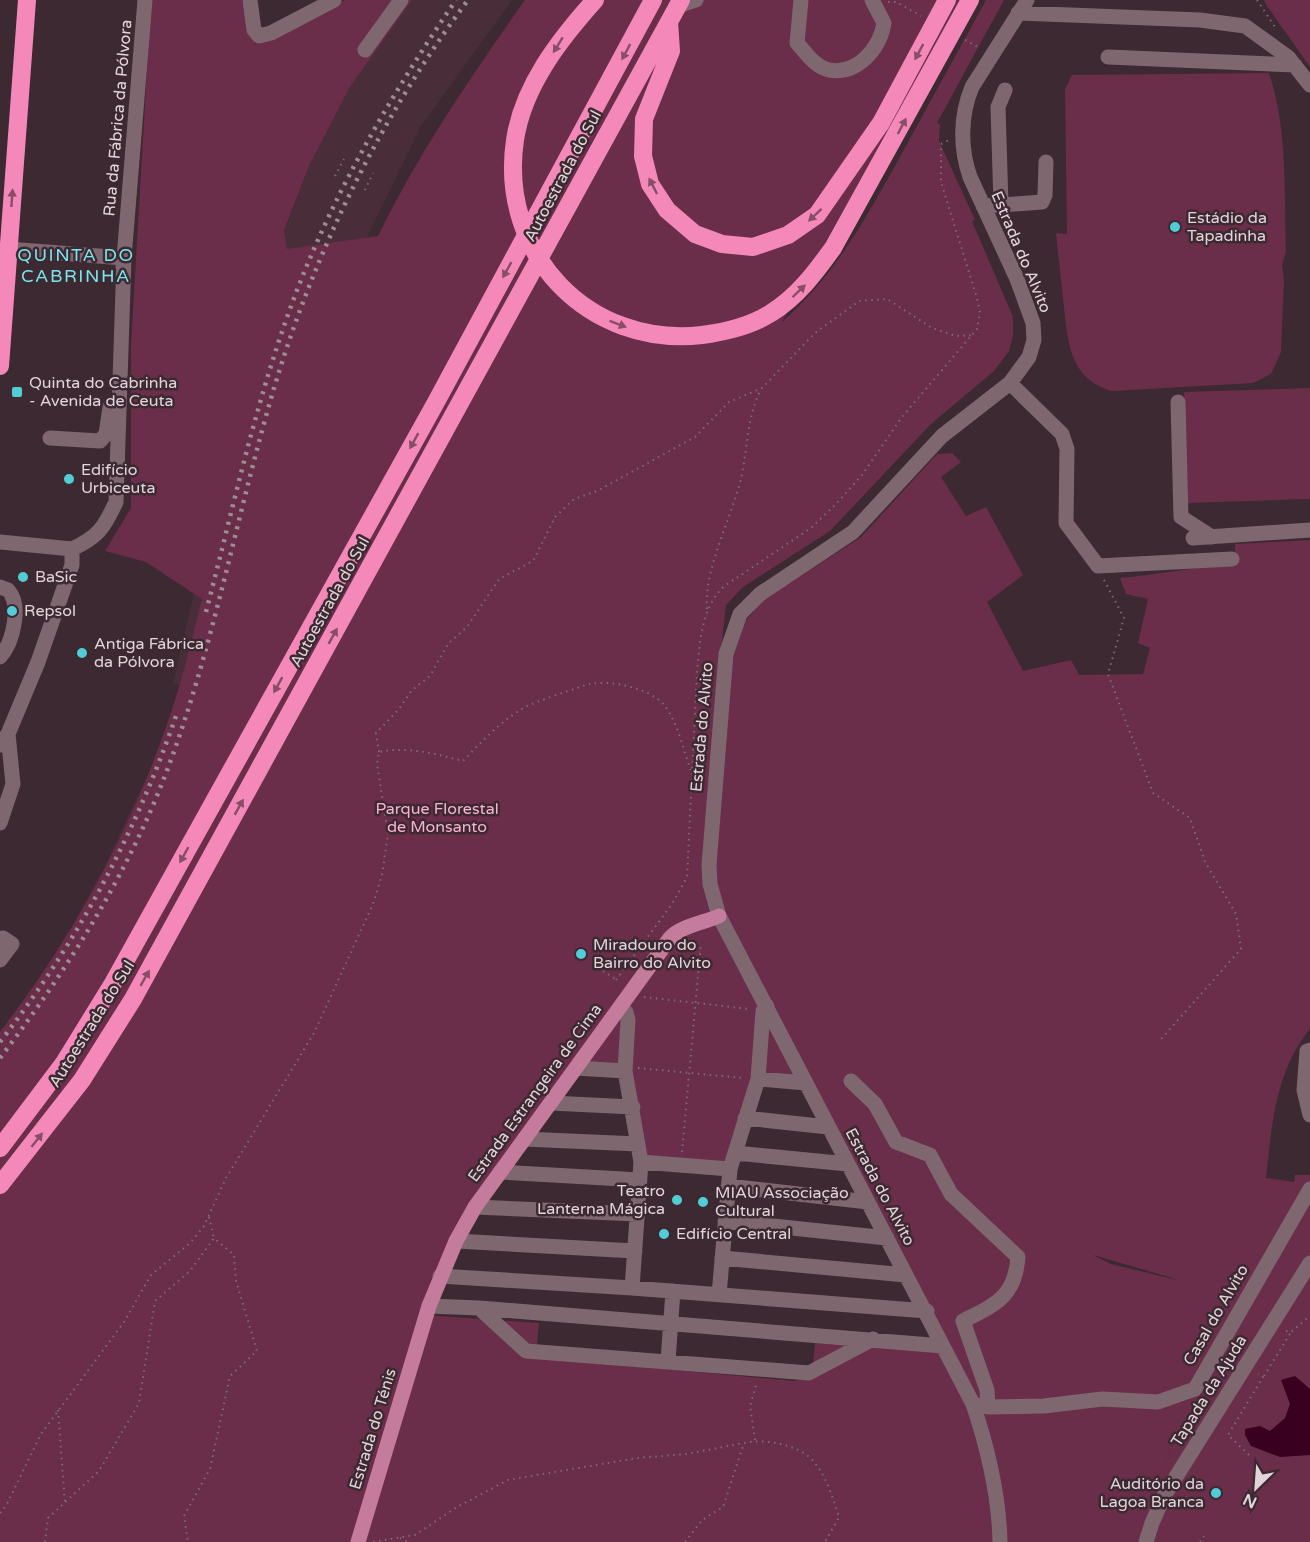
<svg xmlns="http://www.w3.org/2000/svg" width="1310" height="1542" font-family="'Varela Round',sans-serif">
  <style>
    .built { fill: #492e3a }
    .green { fill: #6a2d4a; fill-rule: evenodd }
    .water { fill: #39001f }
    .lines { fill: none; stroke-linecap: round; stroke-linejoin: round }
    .path { stroke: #7d6c73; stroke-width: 2; stroke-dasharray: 1.5 4.5; stroke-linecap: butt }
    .minor { stroke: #7f6770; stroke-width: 15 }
    .major { stroke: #c57b9c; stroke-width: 15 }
    .highway { stroke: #f489b9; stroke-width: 18 }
    .rail { stroke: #9d8d94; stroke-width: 4.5; stroke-dasharray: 3 6; stroke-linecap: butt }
    .oneway { fill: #864f67 }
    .poi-dot { fill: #52ccd5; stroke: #3d2931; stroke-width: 2 }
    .labels { text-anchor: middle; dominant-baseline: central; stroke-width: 5; stroke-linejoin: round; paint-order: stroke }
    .street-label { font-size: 16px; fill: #e2d5da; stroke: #3d2931 }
    .poi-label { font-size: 16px; fill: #e2d5da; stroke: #3d2931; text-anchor: start }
    .park-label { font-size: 16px; fill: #fbb3d1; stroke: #3d2931 }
    .neighbourhood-label { font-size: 18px; letter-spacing: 1.5px; fill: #79e5ee; stroke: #3d2931 }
  </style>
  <rect width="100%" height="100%" fill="#3d2931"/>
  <!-- built -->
  <path class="built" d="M412,0H512L421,126L340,293L215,700L0,1074V1031L26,998L67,936L104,868L152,766L181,686L173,683L268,276L309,166L350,87Z"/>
  <!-- green -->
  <path class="green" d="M151,0H242L255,44L345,0H412L350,87L309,166L284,231L287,249L378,236C419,152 471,76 525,0H960L782,322C838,273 871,209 907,144C933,96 960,48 986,0H1004L937,123L940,124L939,141L975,220L972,221L1013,317V335L1009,351L994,371L931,424L830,531L743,587L726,605L716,697L726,748L731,668L739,629L762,601L861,537L937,454L952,453L961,462L941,477L966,516L986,507L1023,575L987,602L1023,671L1071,660L1079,675L1143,674L1150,648L1138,643L1148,599L1126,594L1120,578C1159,575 1196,566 1235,565V544L1310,540V1029C1275,1072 1272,1125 1266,1178L1294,1182L1295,1175H1310V1182L1282,1244L1157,1475L1310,1196V1542H0V1032C77,932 137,820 175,700C186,667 193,633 202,599L146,562L105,551L131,508V345ZM586,1065L629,1068L642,1163L735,1170L764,1079L811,1082L948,1352L815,1343L812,1374L795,1381L536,1357L539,1323L425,1315L460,1236ZM1093,1255L1169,1277L1177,1280L1111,1264Z
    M1264,0H1310V67L1267,6Z
    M1269,73C1288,129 1284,194 1286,252L1282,265L1284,281L1281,352L1271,374L1253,383L1112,391C1067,378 1068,338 1063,299C1061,277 1058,255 1056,233L1067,234L1065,89L1072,75Z
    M1310,388V499L1188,503L1184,392Z"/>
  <!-- water -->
  <path class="water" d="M1295,1376L1310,1389V1455L1280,1457L1251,1446L1245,1435V1429L1260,1426L1270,1431L1285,1418L1290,1404L1281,1380Z"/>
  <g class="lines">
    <!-- path -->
    <path class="path" d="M1257,0L1277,30
      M888,2H896L921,16
      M965,40L978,47
      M335,176L344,159
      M365,190L373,173
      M1104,580L1124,618L1108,674L1153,793L1190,818L1205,862L1236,914L1241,949L1161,1039
      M707,609C703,570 734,513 742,474C748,443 747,418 761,389
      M379,752L376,733L399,709L412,690L430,676L448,644L467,627L499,579L533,561L555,517L574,499L597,491L695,437L729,402L762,388L815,333L859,301L887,299L932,328L956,336L974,335
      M603,971L617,980
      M616,980L672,904L687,877L697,672C700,641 701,610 723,587L811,528L836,504L862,475L902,417L977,329L980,312L977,298L941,182V144L949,140
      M644,997L749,1009
      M638,1068L743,1078
      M682,1152L701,943
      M209,1217L214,1238
      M1286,1331L1291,1332L1310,1316
      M1264,1376L1291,1332
      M58,1410L65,1503
      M755,1440L750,1406L757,1382
      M1249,1455L1228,1435L1263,1377L1258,1374
      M0,1513L6,1506L41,1434L124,1322L151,1275L190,1243L204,1226L226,1178L314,1033L373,904L382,875L388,834L377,764L379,752C407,746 436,754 463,761C482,741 501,721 525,707C535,702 579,687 590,684C611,680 650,688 664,705C679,724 683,751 692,773
      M400,1538L408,1542
      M45,1542L48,1518L99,1471L139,1403L155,1301L190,1271L214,1238L234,1255L236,1281L257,1351L230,1376L210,1469L184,1516L188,1542
      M373,1542L415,1535L457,1507L508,1480L637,1458L686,1454L744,1443
      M685,1542L702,1520L723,1507L744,1443C764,1438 801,1445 814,1462C827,1477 833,1499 839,1517L825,1542
      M1200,1542L1204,1536"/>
    <!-- minor -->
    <path class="minor" d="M250,0L254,30L259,36L271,33L334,0
      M801,0L797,43C806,53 815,67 829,70C858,75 880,48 884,23L872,0
      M678,6L696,0
      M1018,13L1200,20L1245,26L1288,57L1310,85
      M365,50L401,0
      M1108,57L1295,65
      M1001,205L1042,202L1045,195L1046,162
      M983,206L1001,205L998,107L1005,90
      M8,249L124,258L123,267
      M1010,383L1062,434L1067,449L1066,523L1098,566L1232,559
      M1178,402L1181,517L1212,537
      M50,438L100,441L106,434L110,407
      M1193,538L1310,530
      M0,542L72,549
      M0,587L8,590C22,605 13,643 0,657
      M0,745L8,734L38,662L72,565V549C98,537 104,528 116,502L124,258L145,0
      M0,823L13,784L8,734
      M0,942L3,938L12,944L0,960
      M620,1007L626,1012L628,1020L625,1071L641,1162L632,1288
      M1310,1050L1307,1051L1304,1090L1310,1115
      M576,1068L625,1071
      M758,1079L806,1083
      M851,1081L875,1104L896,1142L930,1155L951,1194L1018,1257C1015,1297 996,1304 963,1321L987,1390L988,1407
      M551,1103L633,1107
      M745,1118L828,1127
      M524,1139L638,1144
      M735,1153L848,1164
      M641,1162L730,1169
      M500,1172L640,1180
      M728,1186L868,1202
      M475,1207L638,1214
      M725,1221L887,1238
      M456,1241L635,1251
      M722,1258L906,1275
      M440,1276L632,1288L927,1311
      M719,1295L730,1169L758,1079L763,1011L767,1006
      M429,1306L479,1308L943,1346
      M479,1308L526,1351L809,1373L873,1339
      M668,1361L673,1291
      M973,1404L988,1407L1044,1406L1102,1399L1158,1402L1195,1389L1310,1189
      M1000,1542C999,1494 988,1449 973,1404L719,916L710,884L709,865L726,654L740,614L760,594L853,532L942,436L1010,383L1029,357L1034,340L1033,323L1017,279L970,177C960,148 960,116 972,87L1027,0
      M1146,1542L1152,1523L1164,1496L1310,1263"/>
    <!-- major -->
    <path class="major" d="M358,1542L429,1306L456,1241L475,1207L670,938C681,926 703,923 719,916"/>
    <!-- highway -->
    <path class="highway" d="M595,0C560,39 523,86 515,140C498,254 589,348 702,335C725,332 751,326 771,313C797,297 815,273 833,248L970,0
      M669,22L671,51L644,119L643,156L650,184L667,210L695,234L722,244L753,247L788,235L817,215L881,123L947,0
      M0,366L27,0
      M0,1148L64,1063L112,985L435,404L653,0
      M0,1185L82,1080L133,999L681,0"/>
    <!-- rail -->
    <path class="rail" d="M206,612C231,516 252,419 284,326C324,209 386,102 456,0
      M0,1042C78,941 136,833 177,713
      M0,1058C61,978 114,896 154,803C207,677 231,540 268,409C309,262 377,122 468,0"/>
  </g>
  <!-- one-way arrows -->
  <defs><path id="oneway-solid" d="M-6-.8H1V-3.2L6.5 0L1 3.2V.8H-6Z" transform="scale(1.5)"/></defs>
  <g class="oneway">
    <use href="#oneway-solid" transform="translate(558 45) rotate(122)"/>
    <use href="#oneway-solid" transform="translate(626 52) rotate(118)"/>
    <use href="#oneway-solid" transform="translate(919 52) rotate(118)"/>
    <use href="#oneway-solid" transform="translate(902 126) rotate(-62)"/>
    <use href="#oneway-solid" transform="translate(653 186) rotate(-117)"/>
    <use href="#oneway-solid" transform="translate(12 198) rotate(-86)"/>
    <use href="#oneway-solid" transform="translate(815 215) rotate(137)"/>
    <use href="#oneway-solid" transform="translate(507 270) rotate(119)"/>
    <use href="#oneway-solid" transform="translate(799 291) rotate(-44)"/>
    <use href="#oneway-solid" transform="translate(618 324) rotate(21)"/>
    <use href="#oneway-solid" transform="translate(414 441) rotate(119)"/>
    <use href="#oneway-solid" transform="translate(333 636) rotate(-61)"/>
    <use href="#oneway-solid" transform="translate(278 685) rotate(119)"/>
    <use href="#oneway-solid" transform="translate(239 807) rotate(-61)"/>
    <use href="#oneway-solid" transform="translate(184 855) rotate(119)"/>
    <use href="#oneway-solid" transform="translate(145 978) rotate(-60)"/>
    <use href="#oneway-solid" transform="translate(37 1140) rotate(-52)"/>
  </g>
  <!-- markers -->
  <g class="poi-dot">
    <circle cx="1175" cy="227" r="6"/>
    <rect x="11" y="386" width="12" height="12" rx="3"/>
    <circle cx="69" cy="479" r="6"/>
    <circle cx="23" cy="577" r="6"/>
    <circle cx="12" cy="611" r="6"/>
    <circle cx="82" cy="653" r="6"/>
    <circle cx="581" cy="954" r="6"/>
    <circle cx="677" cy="1200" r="6"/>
    <circle cx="703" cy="1202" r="6"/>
    <circle cx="664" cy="1234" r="6"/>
    <circle cx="1216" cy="1493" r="6"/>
  </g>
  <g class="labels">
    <!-- street labels -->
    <g class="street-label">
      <text transform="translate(118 118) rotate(-85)">Rua da Fábrica da Pólvora</text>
      <text transform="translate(563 176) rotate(-62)">Autoestrada do Sul</text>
      <text transform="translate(1021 252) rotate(67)">Estrada do Alvito</text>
      <text transform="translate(330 602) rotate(-61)">Autoestrada do Sul</text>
      <text transform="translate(702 727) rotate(-85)">Estrada do Alvito</text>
      <text transform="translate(92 1024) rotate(-58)">Autoestrada do Sul</text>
      <text transform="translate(535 1093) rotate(-54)">Estrada Estrangeira de Cima</text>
      <text transform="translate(880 1187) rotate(62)">Estrada do Alvito</text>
      <text transform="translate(1216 1315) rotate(-60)">Casal do Alvito</text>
      <text transform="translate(1209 1391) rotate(-58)">Tapada da Ajuda</text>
      <text transform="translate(373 1429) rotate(-73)">Estrada do Ténis</text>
    </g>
    <!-- poi labels -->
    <g class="poi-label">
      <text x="1187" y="218">Estádio da<tspan x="1187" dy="18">Tapadinha</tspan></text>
      <text x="29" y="383">Quinta do Cabrinha<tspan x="29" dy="18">- Avenida de Ceuta</tspan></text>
      <text x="81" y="470">Edifício<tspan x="81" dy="18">Urbiceuta</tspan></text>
      <text x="35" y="577">BaSic</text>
      <text x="24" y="611">Repsol</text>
      <text x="94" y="644">Antiga Fábrica<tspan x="94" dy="18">da Pólvora</tspan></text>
      <text x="593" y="945">Miradouro do<tspan x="593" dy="18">Bairro do Alvito</tspan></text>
      <text x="665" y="1191" text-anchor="end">Teatro<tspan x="665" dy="18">Lanterna Mágica</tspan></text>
      <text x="715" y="1193">MIAU Associação<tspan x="715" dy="18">Cultural</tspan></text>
      <text x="676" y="1234">Edifício Central</text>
      <text x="1204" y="1484" text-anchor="end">Auditório da<tspan x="1204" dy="18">Lagoa Branca</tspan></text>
    </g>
    <!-- park labels -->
    <g class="park-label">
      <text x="437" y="809">Parque Florestal<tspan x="437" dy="18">de Monsanto</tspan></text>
    </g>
    <!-- neighbourhood labels -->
    <g class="neighbourhood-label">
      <text x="76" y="255">QUINTA DO<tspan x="76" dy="21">CABRINHA</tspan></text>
    </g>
  </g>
  <!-- north arrow -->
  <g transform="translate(1256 1488) rotate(205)" stroke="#3d2931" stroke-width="4.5" paint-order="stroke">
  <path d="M0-4.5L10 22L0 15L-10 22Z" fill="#e2d5da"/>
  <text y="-9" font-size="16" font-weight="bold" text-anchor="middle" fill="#e2d5da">N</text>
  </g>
</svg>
